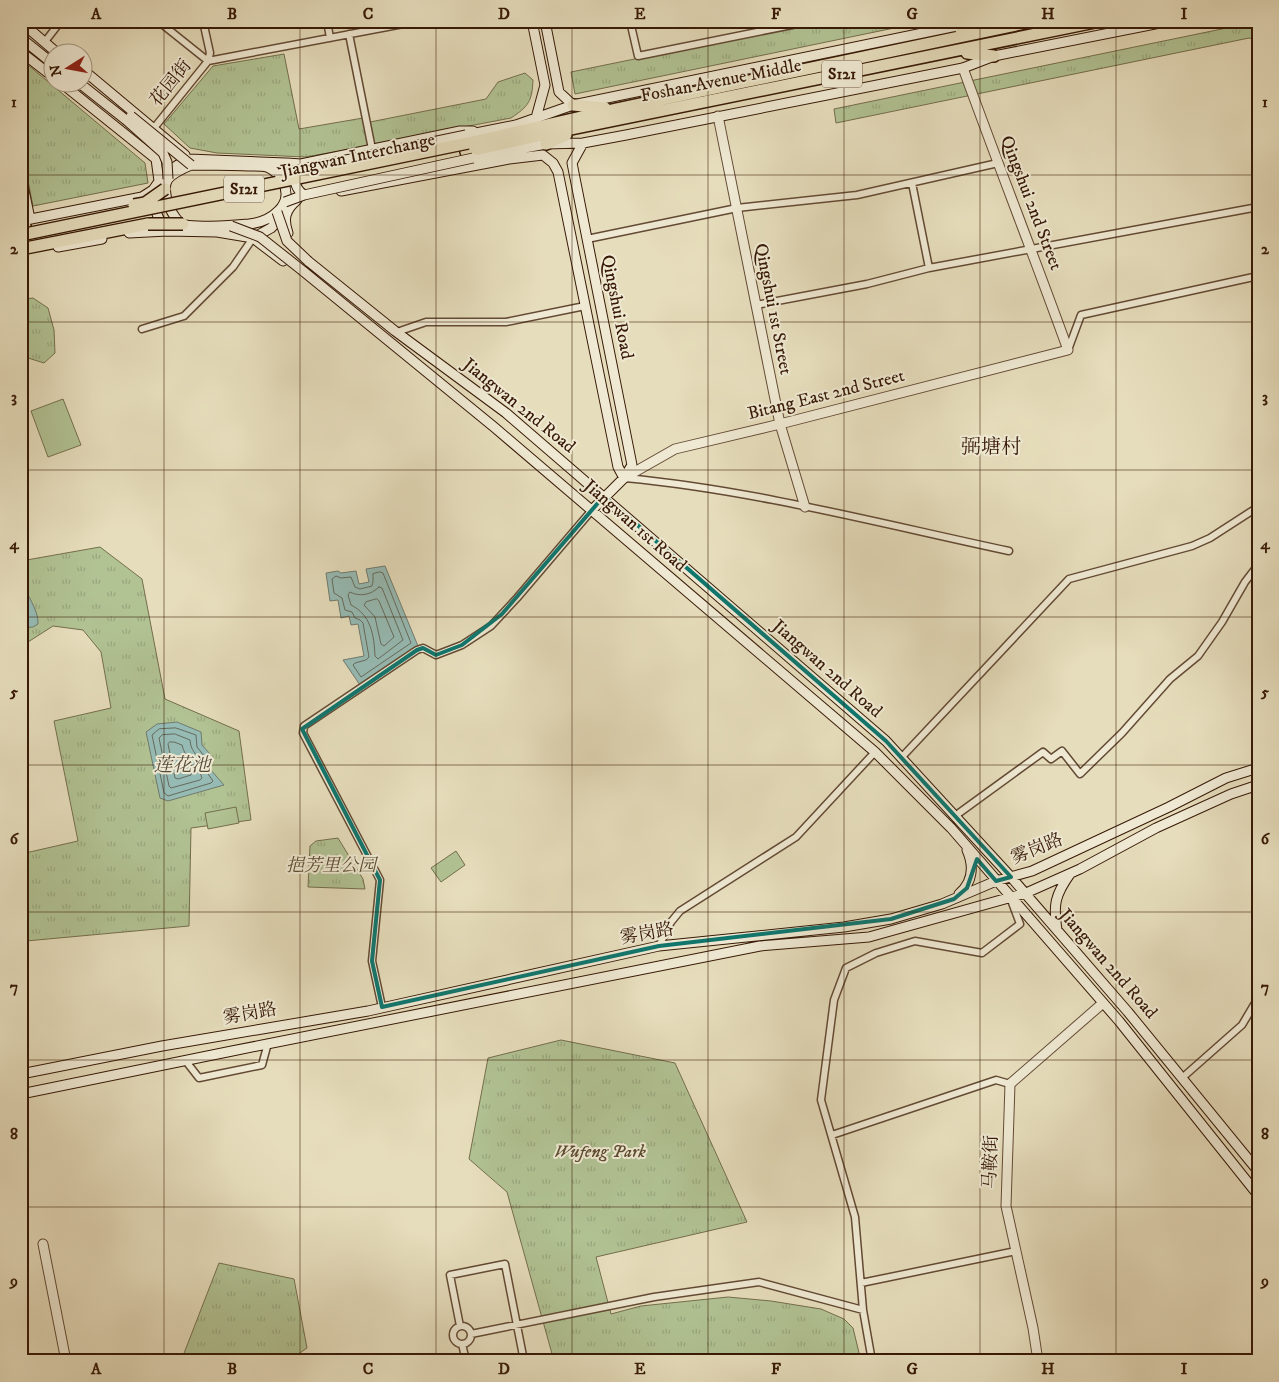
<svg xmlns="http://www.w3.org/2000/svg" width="1279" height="1382" font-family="'IM FELL DW Pica','Noto Serif SC',serif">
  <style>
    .grass { fill: url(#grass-tufts); stroke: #746e4c }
    .pitch { fill: #b1c293; stroke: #746e4c }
    .water { fill: #96bbb4; stroke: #707a6e }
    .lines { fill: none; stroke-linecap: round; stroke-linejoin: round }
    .shore { stroke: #666a5d; stroke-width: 1 }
    .minor-casing { stroke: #634a34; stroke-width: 9 }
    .tertiary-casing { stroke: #634a34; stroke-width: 11 }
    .secondary-casing { stroke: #371906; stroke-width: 11 }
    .trunk-casing { stroke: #371906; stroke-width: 14 }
    .minor { stroke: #efe9d3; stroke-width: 6 }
    .tertiary { stroke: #efe9d3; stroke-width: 9 }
    .secondary { stroke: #efe9d3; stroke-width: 9 }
    .trunk { stroke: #e6ddbc; stroke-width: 11 }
    .secondary-bridge-casing { stroke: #371906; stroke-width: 11; stroke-linecap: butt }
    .trunk-bridge-casing { stroke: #371906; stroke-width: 14; stroke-linecap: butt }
    .secondary-bridge { stroke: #efe9d3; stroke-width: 9 }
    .trunk-bridge { stroke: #e6ddbc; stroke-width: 11 }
    .marked { fill: none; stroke: #0f766e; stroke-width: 4; stroke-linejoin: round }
    .grid { fill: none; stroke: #371906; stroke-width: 1; stroke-opacity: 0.55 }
    .labels { text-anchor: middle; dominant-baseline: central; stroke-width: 4; stroke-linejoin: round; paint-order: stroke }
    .shield { fill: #efe9d3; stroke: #6e5744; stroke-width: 1 }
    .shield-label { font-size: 16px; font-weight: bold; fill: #371906 }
    .street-label { font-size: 18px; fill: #371906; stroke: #efe9d3 }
    .park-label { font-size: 18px; font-style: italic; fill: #5c4c30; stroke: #efe9d3 }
    .water-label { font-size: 19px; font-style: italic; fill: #544a3a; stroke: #efe9d3 }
    .quarter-label { font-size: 20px; fill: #371906; stroke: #efe9d3 }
    .neatline { fill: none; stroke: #371906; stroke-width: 2 }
    .grid-label { font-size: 16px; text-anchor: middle; font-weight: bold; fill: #371906 }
  </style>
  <defs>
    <pattern id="grass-tufts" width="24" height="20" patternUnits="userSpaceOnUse" patternTransform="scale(1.25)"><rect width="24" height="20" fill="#b1c293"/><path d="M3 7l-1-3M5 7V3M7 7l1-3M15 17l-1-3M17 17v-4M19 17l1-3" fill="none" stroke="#99a67d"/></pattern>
  </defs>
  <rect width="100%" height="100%" fill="#e6ddbc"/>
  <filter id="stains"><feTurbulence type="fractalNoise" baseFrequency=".004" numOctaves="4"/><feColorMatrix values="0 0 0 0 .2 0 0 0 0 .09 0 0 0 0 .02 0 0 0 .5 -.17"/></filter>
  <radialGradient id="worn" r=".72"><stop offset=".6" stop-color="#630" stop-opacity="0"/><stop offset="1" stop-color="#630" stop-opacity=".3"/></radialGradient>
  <!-- grass -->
  <path class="grass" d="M820,21H928L575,94L571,72Z
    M1246,24L1258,26V40L1249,38L836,123L834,109Z
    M284,54L299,129L363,118L368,146L305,157L217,153L190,148L164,124L213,66Z
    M21,59L145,163L148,183L33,206L21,146Z
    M525,73L533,80C532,101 529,106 511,118L374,144L370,122L486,99L498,82Z
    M33,298L48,308L54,330L55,353L44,363L28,358C21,341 16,316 25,299Z
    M100,547L142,579L165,699L239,731L251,820L191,828L189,926L26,941L21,917V854L78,841L54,721L111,708L101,652L83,630L53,626L28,642L21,656V561Z
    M338,838L363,879L365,889L308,887L310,846L316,841Z
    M561,1040L675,1063L747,1222L596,1257L611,1314L641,1306L728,1297L771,1301L821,1309L844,1319L853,1328L861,1361H554L507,1192L469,1159L488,1058Z
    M219,1263L294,1279L307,1348L288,1361H181Z"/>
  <!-- pitch -->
  <path class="pitch" d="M63,399L81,445L48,457L31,411Z
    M236,807L239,823L208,829L205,813Z
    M456,851L465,865L441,882L431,868Z"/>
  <!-- water -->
  <path class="water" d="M385,566L418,646L360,685L343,660L364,656L358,624L351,625L349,616L341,618L338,600L330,601L326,573L338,571L341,573L356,571L359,584L369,582L366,569Z
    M21,578C25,594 39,609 38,624L33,627L21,628Z
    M177,722L201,732L202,745L210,754V769L224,785L168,801L160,798L146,732L157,724Z"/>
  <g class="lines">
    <!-- shore -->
    <path class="shore" d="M380,572L383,573L411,643L361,677L353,665L355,663L366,660L369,657L363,623L360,620L355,618L352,612L345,610L342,598L334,593L332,579L336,576L341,578L351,577L355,587L360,589L372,586L373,582V574Z
      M379,587L382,588L403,640L378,659L375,656C374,635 371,615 351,605L348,595L350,592C360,597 371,595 379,587Z
      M377,599L379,601L394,637L384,646L381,644L375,617L364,605L366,602Z
      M176,728L196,735L197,747L205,757L206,771L213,781L211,783L168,796L164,793L152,735L159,729Z
      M175,734L190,740C191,752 196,752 199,760C201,766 199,772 202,778L200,780L171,788L169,786L159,738L162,735Z
      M170,742H174L182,745C185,758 194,761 191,775L178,779L175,778L168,744Z"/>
    <defs>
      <path id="minor" d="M158,21L208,61
        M203,21L210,53L208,61
        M327,21L330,38
        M472,21L473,24
        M630,21L638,56L812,21
        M349,34L372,149
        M47,39L61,21
        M154,128L208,61L419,21
        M912,183L929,268
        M587,239L737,208L857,195L998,163
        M756,305L867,284L929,268L1258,207
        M142,329L184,316L233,267L253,238
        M397,332L426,322H506L585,306
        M1068,350L1081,315L1258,276
        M625,478C754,490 882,524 1009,551
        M901,758L1069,579L1192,546L1210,538L1258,507
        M955,816L1043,752L1051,759L1062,751L1080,774L1122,733L1170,679L1198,656L1222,622L1245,582L1258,565
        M659,946L671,922L680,911L796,837L875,752
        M382,1007L372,961L380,880L303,733L304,726L417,650L423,648L436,655L462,645L491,626L517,598L592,510
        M185,1060L199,1078L262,1065L268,1043
        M1182,1078L1242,1025L1258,998
        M832,1135L996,1080L1010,1084
        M861,1283L1016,1251
        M863,1310L872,1361
        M460,1326L450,1275L505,1264L524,1361
        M453 1335a9 9 0 1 1 18 0a9 9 0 1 1-18 0Z
        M471,1334L654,1297L759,1282L863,1310L855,1217L821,1100L834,1000L846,968L876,953L915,941L982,953L1020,924L1011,900
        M462,1344L466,1361"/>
      <path id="tertiary" d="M718,116L780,424L805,507
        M624,478L675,449L780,424L1068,350C1034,256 997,162 963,68
        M43,1244L66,1361
        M1038,1361L1033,1328L1006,1206L1010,1084L1103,1003"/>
      <path id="secondary" d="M532,21L545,85L536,118
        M545,21L559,92L573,105
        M21,22L56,52
        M21,38L52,63
        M21,52L52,76
        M82,69L185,155
        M60,82L156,159L159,181
        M78,82L126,120
        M466,135L516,125L573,105L976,22
        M583,143L572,163L632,465L624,478L592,510
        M473,158L546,144L583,143L626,135L963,68L994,56L1170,21
        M509,159L543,155L553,163L558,172L618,467L624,478
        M287,163L301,164L460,131H473
        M191,165C210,165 229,165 248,166C254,166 261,166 267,167C275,170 279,175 283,182C295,206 269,222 249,224C232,225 201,228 185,225C172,222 160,190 168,179C173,173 184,168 191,165Z
        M21,176L30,219
        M341,191L509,159L514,156
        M21,221L142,197L153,190
        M167,231C156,217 154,208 153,190C163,175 173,166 189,159L285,163L292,166L297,200C285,210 283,219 288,233
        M129,233L167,231L217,232L253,238L283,261
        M253,238L271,228L285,214
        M58,247L102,239
        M308,261L395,331L506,413L886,741L1011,877L1128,1012L1258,1171
        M303,271L494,427L875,752L951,828L1119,1021L1258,1195
        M959,894C973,882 974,866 967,850
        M1057,930C1053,905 1055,895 1070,874
        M21,1074L162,1046L368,1011L659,946L844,927L891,919L942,904L996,881L1032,871L1169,807L1226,778L1258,768
        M21,1094L232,1051L760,946L869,937L1026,893L1080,869L1156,828L1231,794L1258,785"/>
      <path id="trunk" d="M961,33L981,21
        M967,53L994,56
        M573,105L605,108
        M468,143L616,109L1035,21
        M546,144L566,135
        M466,152L542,135L1100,21
        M21,227L25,226
        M21,249L148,224"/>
    </defs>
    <!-- minor casing -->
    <use href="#minor" class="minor-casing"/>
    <!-- tertiary casing -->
    <use href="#tertiary" class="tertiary-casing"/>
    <!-- secondary casing -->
    <use href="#secondary" class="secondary-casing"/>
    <!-- trunk casing -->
    <use href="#trunk" class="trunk-casing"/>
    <!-- minor -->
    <use href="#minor" class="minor"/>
    <!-- tertiary -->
    <use href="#tertiary" class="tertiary"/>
    <!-- secondary -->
    <use href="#secondary" class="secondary"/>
    <!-- trunk -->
    <use href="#trunk" class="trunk"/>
    <defs>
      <path id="secondary-bridge" d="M131,116L191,165
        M126,120L163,153L167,162L168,179
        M279,174L466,135
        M297,174C293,182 297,190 304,195
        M285,202L304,195L473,158
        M277,212L287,241L308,261
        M231,226L260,237L303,271"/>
      <path id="trunk-bridge" d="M134,205L145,203L165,189
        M148,224H183
        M21,235L468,143"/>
    </defs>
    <!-- secondary-bridge casing -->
    <use href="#secondary-bridge" class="secondary-bridge-casing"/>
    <!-- trunk-bridge casing -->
    <use href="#trunk-bridge" class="trunk-bridge-casing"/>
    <!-- secondary-bridge -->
    <use href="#secondary-bridge" class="secondary-bridge"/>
    <!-- trunk-bridge -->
    <use href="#trunk-bridge" class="trunk-bridge"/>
  </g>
  <!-- marked area -->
  <path class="marked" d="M604,496L886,741L1011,877L996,881L977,859L967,888L954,899L891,919L659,946L382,1007L372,961L380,880L302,729L417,650L423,648L436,655L462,645L502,614Z"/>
  <!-- grid -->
  <path class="grid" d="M164,21V1361M300,21V1361M436,21V1361M572,21V1361M708,21V1361M844,21V1361M980,21V1361M1116,21V1361M21,175H1258M21,322H1258M21,470H1258M21,617H1258M21,765H1258M21,912H1258M21,1060H1258M21,1207H1258"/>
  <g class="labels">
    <!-- shield labels -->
    <g class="shield">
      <rect x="822" y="60.5" width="40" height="27" rx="4"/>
      <rect x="224" y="175.5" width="40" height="27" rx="4"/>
    </g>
    <g class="shield-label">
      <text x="842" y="74">S121</text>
      <text x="244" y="189">S121</text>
    </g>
    <!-- street labels -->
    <g class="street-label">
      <text transform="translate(721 81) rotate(-11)">Foshan Avenue Middle</text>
      <text transform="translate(171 83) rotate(-51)">花园街</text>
      <text transform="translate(358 156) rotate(-12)">Jiangwan Interchange</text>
      <text transform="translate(1031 203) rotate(69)">Qingshui 2nd Street</text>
      <text transform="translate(617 307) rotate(79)">Qingshui Road</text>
      <text transform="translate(773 309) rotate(79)">Qingshui 1st Street</text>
      <text transform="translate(826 395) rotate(-14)">Bitang East 2nd Street</text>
      <text transform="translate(519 406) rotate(39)">Jiangwan 2nd Road</text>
      <text transform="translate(635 526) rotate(41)">Jiangwan 1st Road</text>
      <text transform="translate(827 669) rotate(41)">Jiangwan 2nd Road</text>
      <text transform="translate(1037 849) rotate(-22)">雾岗路</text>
      <text transform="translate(647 934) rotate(-10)">雾岗路</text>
      <text transform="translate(1108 964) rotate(49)">Jiangwan 2nd Road</text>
      <text transform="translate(250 1014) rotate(-10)">雾岗路</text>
      <text transform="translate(991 1162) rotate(-88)">马鞍街</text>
    </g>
    <!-- park labels -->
    <g class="park-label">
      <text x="331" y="866">挹芳里公园</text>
      <text x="600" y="1152">Wufeng Park</text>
    </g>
    <!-- water labels -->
    <g class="water-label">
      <text x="182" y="765">莲花池</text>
    </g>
    <!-- quarter labels -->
    <g class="quarter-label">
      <text x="991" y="447">弼塘村</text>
    </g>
  </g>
  <!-- margin -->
  <rect width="1279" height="1382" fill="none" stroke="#e6ddbc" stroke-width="55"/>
  <!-- north arrow -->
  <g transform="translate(68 68) rotate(259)"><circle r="24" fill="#efe9d3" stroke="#a59681"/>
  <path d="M0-4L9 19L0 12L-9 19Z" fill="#8f2418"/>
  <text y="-8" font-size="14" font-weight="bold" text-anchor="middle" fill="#371906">N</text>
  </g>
  <rect x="28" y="28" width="1224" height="1326" class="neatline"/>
  <g class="grid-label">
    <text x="96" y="19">A</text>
    <text x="232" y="19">B</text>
    <text x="368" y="19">C</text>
    <text x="504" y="19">D</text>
    <text x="640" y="19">E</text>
    <text x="776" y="19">F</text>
    <text x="912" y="19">G</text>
    <text x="1048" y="19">H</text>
    <text x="1184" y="19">I</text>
    <text x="14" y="107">1</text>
    <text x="1265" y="107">1</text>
    <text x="14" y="254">2</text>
    <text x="1265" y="254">2</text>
    <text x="14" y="402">3</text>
    <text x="1265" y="402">3</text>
    <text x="14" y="549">4</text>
    <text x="1265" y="549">4</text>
    <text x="14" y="697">5</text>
    <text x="1265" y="697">5</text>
    <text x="14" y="844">6</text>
    <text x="1265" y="844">6</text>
    <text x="14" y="992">7</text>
    <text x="1265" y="992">7</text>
    <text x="14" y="1139">8</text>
    <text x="1265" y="1139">8</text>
    <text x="14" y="1286">9</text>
    <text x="1265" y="1286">9</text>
    <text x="96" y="1374">A</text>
    <text x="232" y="1374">B</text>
    <text x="368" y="1374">C</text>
    <text x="504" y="1374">D</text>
    <text x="640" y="1374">E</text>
    <text x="776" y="1374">F</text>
    <text x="912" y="1374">G</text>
    <text x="1048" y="1374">H</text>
    <text x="1184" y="1374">I</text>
  </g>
  <rect width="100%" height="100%" filter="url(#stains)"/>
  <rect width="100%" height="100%" fill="url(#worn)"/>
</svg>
